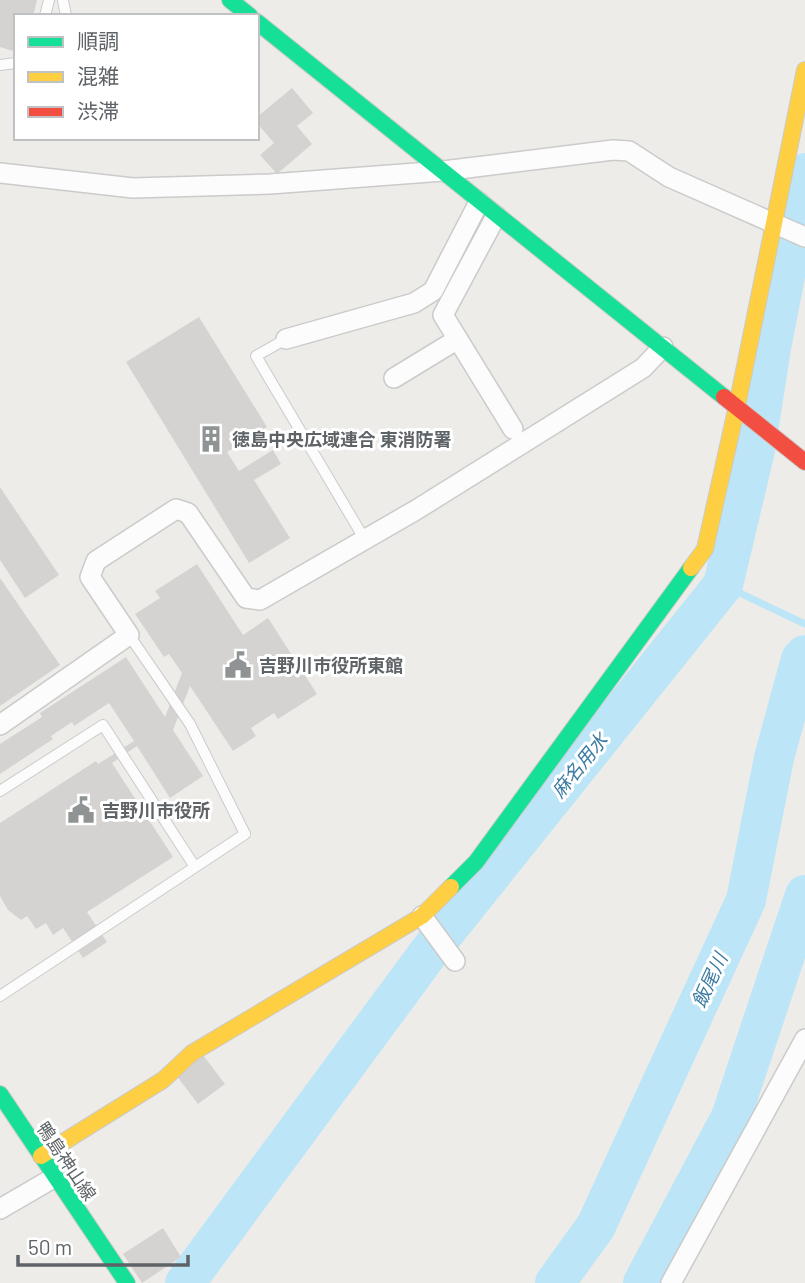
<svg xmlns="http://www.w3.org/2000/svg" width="805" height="1283" font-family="Barlow,'Noto Sans JP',sans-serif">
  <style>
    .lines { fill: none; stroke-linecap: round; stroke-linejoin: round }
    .stream { stroke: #bce6f8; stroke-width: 7 }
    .river { stroke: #bce6f8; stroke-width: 40 }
    .building { fill: #d5d3d1 }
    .lane-casing { stroke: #cacbca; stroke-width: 12 }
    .street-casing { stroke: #cacbca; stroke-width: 22 }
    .fast-casing { stroke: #cacbca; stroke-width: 18 }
    .slow-casing { stroke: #cacbca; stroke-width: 18 }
    .jam-casing { stroke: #cacbca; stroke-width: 18 }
    .lane { stroke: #fcfcfc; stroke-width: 10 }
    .street { stroke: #fcfcfc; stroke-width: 19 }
    .fast { stroke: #16e098; stroke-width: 16 }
    .slow { stroke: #ffcf43; stroke-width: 16 }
    .jam { stroke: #f24e42; stroke-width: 16 }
    .labels { text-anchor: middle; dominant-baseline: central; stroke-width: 6; stroke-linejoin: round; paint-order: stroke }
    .poi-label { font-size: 18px; font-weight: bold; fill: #5e6367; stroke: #fff; text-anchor: start }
    .street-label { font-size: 18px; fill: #5e6367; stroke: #fff }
    .water-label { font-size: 19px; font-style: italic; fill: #3b7ba3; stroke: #fff }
  </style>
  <rect width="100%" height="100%" fill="#eeece8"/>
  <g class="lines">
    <!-- stream -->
    <path class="stream" d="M723,585L805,624"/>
    <!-- river -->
    <path class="river" d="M185,1283L429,952L723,585L755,450L771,348L805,173
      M555,1283L596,1226L746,900L774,758L801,659L805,655
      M643,1283L731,1117L805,895"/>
  </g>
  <!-- building -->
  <path class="building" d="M0,0H37L33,16H16V44L13,51L0,47Z
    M292,88L313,113L297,126L312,144L277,174L260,155L274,143L257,123V117Z
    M199,317L267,427L227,452L239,471L273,450L281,464L254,480L290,538L249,563L126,362Z
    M0,487L59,575L25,598L0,560Z
    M197,564L243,635L268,618L317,694L278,719L274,713L251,728L256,736L233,751L190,686L173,730L203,776L170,798L137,746L112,763L173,857L87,912L107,942L83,958L63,928L53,935L46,923L36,929L27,916L21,920L8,910L0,896V823L96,761L98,764L134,741L109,703L74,726L72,722L51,736L53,739L0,774V744L42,717L40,713L126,657L165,717L182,673L169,654L164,657L135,614L160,598L155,591Z
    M0,578L60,665L0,706Z
    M203,1055L225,1084L198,1104L176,1075Z
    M163,1228L181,1257L142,1283L123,1254Z"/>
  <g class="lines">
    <defs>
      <path id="lane" d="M63,0L66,16
        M45,16L49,0
        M0,65L16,63
        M286,339L256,356L365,540
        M0,791L103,725L195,867
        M0,996L245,834L190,724L129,635"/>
      <path id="street" d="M0,173L133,188L270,184L443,171L613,150L629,151L669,177L805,237
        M496,216L443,315L513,429
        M286,339L414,303L433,291L479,202
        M394,378L458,339
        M0,725L129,635L90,577L96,561L176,509L188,513L246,598L260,600L416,510L643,368L663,347
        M422,916L455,961
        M0,1209L55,1177
        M671,1283L805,1039"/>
      <path id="fast" d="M230,0L250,16
        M257,22L724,397
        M451,887L476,862L691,568
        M0,1094L127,1283"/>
      <path id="slow" d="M691,568L705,549L737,406L805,70
        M41,1156L163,1080L192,1053L422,916L451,887"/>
      <path id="jam" d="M724,397L805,462"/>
    </defs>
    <!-- lane casing -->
    <use href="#lane" class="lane-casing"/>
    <!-- street casing -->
    <use href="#street" class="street-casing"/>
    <!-- fast casing -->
    <use href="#fast" class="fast-casing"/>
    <!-- slow casing -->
    <use href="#slow" class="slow-casing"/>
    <!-- jam casing -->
    <use href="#jam" class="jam-casing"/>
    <!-- lane -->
    <use href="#lane" class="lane"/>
    <!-- street -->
    <use href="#street" class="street"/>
    <!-- fast -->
    <use href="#fast" class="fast"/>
    <!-- slow -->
    <use href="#slow" class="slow"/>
    <!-- jam -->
    <use href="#jam" class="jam"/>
  </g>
  <!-- icons -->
  <defs>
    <symbol id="building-bare" viewBox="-9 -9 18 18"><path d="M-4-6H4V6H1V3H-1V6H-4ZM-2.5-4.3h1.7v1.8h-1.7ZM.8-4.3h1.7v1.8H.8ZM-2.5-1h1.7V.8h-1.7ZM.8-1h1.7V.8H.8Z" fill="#909394" stroke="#fff" stroke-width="2.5" paint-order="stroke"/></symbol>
    <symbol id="civic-bare" viewBox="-9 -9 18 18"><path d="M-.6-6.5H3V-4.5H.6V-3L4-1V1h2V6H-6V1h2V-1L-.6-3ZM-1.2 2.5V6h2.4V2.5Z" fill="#909394" stroke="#fff" stroke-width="2.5" paint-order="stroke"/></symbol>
  </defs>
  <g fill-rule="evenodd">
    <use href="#building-bare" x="192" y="420" width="38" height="38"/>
    <use href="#civic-bare" x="219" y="646" width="38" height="38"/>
    <use href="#civic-bare" x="62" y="791" width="38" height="38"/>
  </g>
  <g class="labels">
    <!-- poi labels -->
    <g class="poi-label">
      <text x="232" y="439">徳島中央広域連合 東消防署</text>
      <text x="259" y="665">吉野川市役所東館</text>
      <text x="102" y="810">吉野川市役所</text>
    </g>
    <!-- street labels -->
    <g class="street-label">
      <text transform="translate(67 1161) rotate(56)">鴨島神山線</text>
    </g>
    <!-- water labels -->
    <g class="water-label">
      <text transform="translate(579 765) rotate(-51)">麻名用水</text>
      <text transform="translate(709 980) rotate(-65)">飯尾川</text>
    </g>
  </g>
  <!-- legend -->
  <rect x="14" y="14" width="245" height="126" fill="#ffffff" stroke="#bfc1c2" stroke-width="2"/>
  <rect x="28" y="37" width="35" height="10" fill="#16e098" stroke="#bfc1c2" stroke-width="2"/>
  <text x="77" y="49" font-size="21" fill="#5e6367">順調</text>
  <rect x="28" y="72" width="35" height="10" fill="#ffcf43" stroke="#bfc1c2" stroke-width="2"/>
  <text x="77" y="84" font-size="21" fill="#5e6367">混雑</text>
  <rect x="28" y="107" width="35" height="10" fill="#f24e42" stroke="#bfc1c2" stroke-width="2"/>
  <text x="77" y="119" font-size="21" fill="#5e6367">渋滞</text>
  <!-- scale -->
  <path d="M18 1255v10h170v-10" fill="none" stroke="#5e6367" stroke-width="3.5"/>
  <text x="28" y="1255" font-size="21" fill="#5e6367" stroke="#ffffff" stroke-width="5" paint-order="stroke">50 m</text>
</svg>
